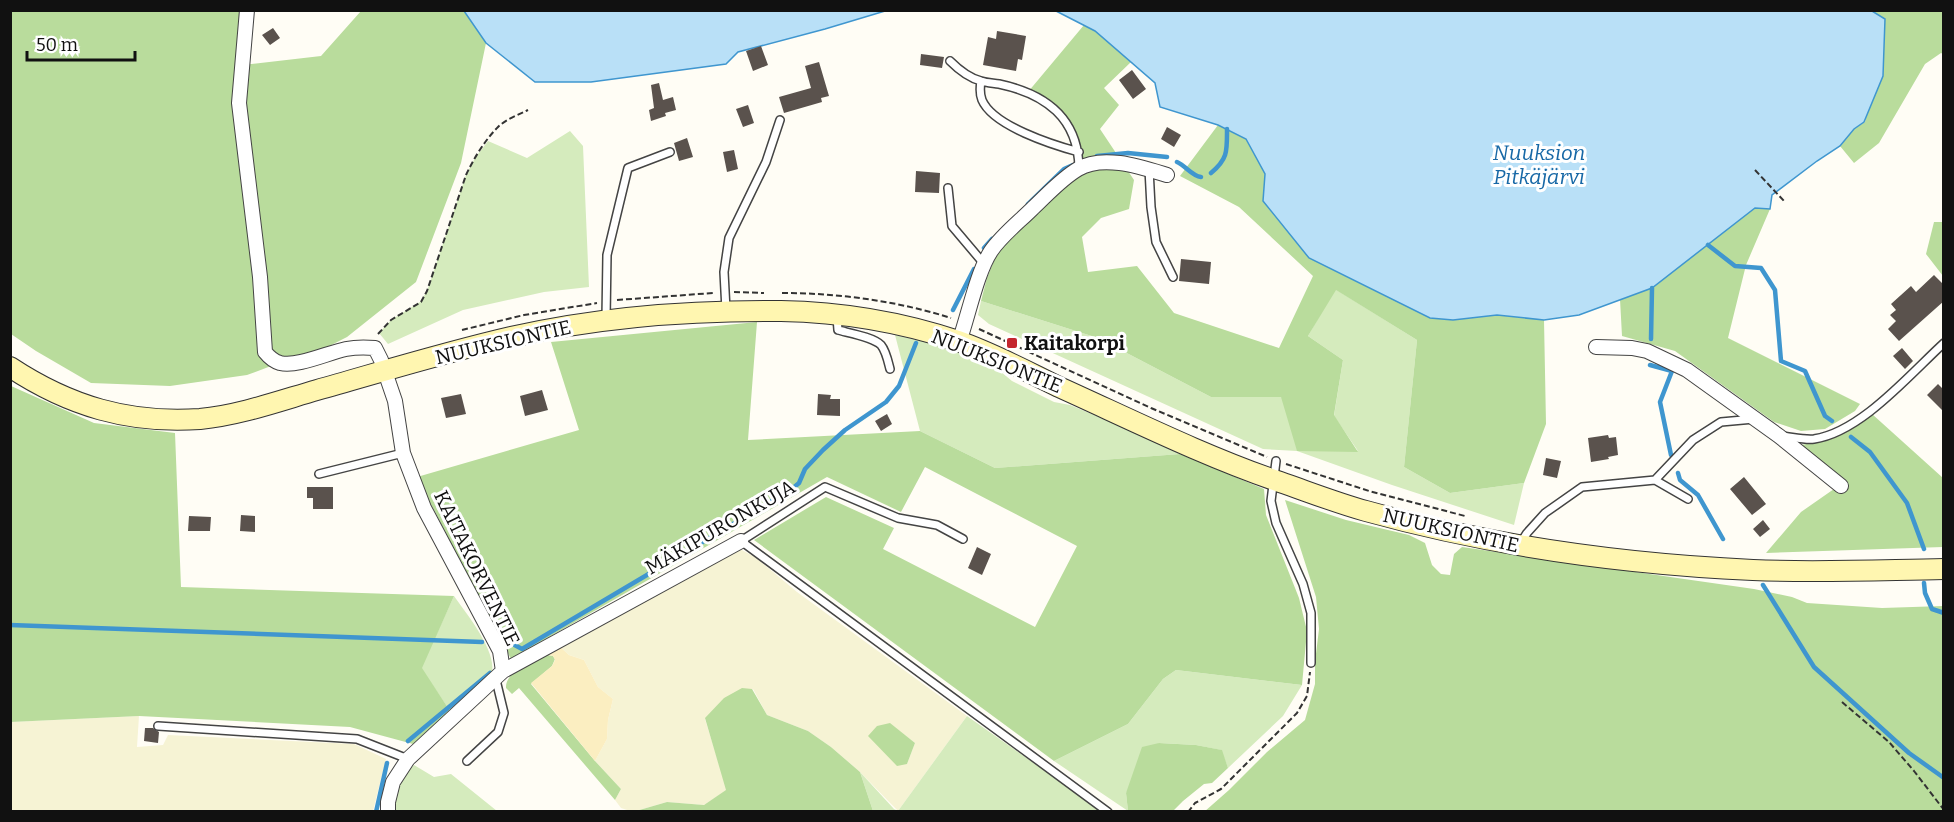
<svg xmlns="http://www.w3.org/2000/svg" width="1954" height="822" font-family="Bitter,serif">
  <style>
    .farmland { fill: #f6f3d4; fill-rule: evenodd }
    .green { fill: #d5ebbd }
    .forest { fill: #b9dc9c }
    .sand { fill: #fbeec1 }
    .water { fill: #b9e0f7; stroke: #3f96cf; stroke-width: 1.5 }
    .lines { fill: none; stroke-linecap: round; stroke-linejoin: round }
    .stream { stroke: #3f96cf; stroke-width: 4.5 }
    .building { fill: #5a524d }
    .lane-casing { stroke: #444; stroke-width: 10 }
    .street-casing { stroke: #444; stroke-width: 16 }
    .secondary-casing { stroke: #333; stroke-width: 22 }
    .path { stroke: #333; stroke-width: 2; stroke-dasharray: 6 3; stroke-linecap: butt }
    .lane { stroke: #fff; stroke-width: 7 }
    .street { stroke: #fff; stroke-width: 14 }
    .secondary { stroke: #fff6b0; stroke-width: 20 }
    .poi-dot { fill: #c4262e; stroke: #fff; stroke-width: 2 }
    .labels { text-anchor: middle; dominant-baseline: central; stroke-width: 6; stroke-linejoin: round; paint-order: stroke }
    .street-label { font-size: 20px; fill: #111; stroke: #fff }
    .poi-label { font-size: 20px; font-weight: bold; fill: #111; stroke: #fff; text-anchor: start }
    .water-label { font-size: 21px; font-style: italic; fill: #1768a6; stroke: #fff }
  </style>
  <rect width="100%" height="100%" fill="#fffdf5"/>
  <!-- farmland -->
  <path class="farmland" d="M738,548L755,557L797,592L967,716L898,811L860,772L831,747L808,731L767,715L753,689L705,719L727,790L704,805L667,802L636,811H630L621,808L615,800L621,789L595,761L607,739L608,720L613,699L598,687L584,660L569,655L558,645ZM890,724L915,743L907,764Z
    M139,716L137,747L163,745L168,735L354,744L386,759L373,811L11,812V722Z"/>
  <!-- green -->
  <path class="green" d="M570,131L583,146L589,287L544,292L463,310L388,344L379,333L391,320L420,302L427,291L466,175L475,158L488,141L527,158Z
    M1335,289L1417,340L1404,467L1450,493L1524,483L1514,525L1392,485L1297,451L1263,449L989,324L978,315L981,301L1098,338L1211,397H1281L1358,451L1334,416L1343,360L1308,336Z
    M895,335L932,343L971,356L995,367L1012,381L1054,402L1070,405L1104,419L1180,454L995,468L920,431Z
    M454,596C465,612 504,659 489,678C480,689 462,701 450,711L421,668Z
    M1176,670L1302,685L1283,716L1228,768L1221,750L1196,745L1159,743L1126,793L1128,811L1054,761L1128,724L1163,679Z
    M967,716L1086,800L1101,811H898Z
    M414,765L434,777L451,774L497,811L394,812C394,792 400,779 414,765Z
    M860,772L894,809L898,811H873Z"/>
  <!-- forest -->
  <path class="forest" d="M11,11H247L243,65L321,56L361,11H464L486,43L461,163L416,282L347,337L294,364L279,363L247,375L170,386L91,383L36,351L11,334Z
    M1872,11H1943V54L1941,53L1925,64L1879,143L1854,163L1840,146L1854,129L1865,122L1885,19Z
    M1084,25L1095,31L1131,62L1104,88L1119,105L1100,129L1134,180L1129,209L1101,218L1082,237L1088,272L1137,266L1174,313L1279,348L1313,276L1239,207L1180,176L1218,125L1246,139L1265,174L1263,201L1398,301L1430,318L1453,320L1497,315L1544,320L1546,424L1524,483L1450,493L1404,467L1417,340L1336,290L1308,336L1343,360L1334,415L1358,452L1297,451L1281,397H1211L1098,338L981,301L987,278L996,256L1008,241L1064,188L1084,173L1079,152L1055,109L1028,92Z
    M1755,208L1770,209L1746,265L1728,338L1860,404L1855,411L1825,429L1801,431L1774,422L1675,351L1622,336L1620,299L1652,288Z
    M1934,222H1943V276L1926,254Z
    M757,322L748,440L920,431L995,468L1180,454L1264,489L1266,515L1299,598L1307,631L1302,685L1176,670L1163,679L1128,724L1054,761L754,540L826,497L894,528L883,549L1035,627L1077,546L925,467L901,512L827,477L511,659L417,477L579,430L551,342Z
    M11,386L94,423L175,433L181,587L454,596L422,668L450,711L413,744L350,727L139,716L11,722Z
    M1872,414L1943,478V547L1766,553L1801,512L1844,482L1796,445C1827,444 1846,430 1872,414Z
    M1285,500L1346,520L1409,535L1425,543L1432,565L1441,574L1450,575L1454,554L1462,547L1754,589L1792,597L1807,603L1882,608L1943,606V811L1204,812L1229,790L1267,752L1305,720L1315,684V662L1319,629L1316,597Z
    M543,654L553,656L555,659L552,666L531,684L595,761L621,789L615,800L519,688L512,694L506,688C505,672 530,662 543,654Z
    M742,688L752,689L767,715L808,731L831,747L860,772L873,811H636L667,802L704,805L726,790L705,718L724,698Z
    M890,723L915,743L907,764L897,766L868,736L877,726Z
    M1159,743L1196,745L1222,750L1228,768L1212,783L1204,784L1183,801L1173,811H1128L1126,793L1142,747Z"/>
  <!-- sand -->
  <path class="sand" d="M558,645L569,655L584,660L598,687L613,699L608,720L607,739L595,761L531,683L552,666L555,660L553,656L543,654Z"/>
  <!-- water -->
  <path class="water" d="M464,11H885L825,29L738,52L726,64L591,82H535L486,43Z
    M1056,11H1872L1885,19L1883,76L1864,122L1854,129L1840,146L1817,161L1772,195L1770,209L1755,208L1652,288L1579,315L1544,320L1497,315L1453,320L1430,318L1309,258L1263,201L1265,174L1246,139L1218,125L1160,107L1155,83L1095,31Z"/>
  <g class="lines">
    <!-- stream -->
    <path class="stream" d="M1097,156L1128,153L1167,157
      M1177,162C1186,166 1192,176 1201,177
      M1211,173C1228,159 1227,151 1227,129
      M1028,204L1064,169L1073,165
      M1708,245L1735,266L1761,268L1775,290L1781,361L1805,371L1825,416L1832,421
      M984,248L992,239
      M953,310L974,269
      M1651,339L1652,288
      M1650,365L1672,371L1660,402L1671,455
      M1851,437L1870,452L1907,503L1924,549
      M1678,473L1680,480L1698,495L1723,539
      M1924,583L1925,593L1932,609L1944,613
      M1763,585L1814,667L1909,753L1944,778
      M10,625L482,642
      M509,642L522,649L792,489L799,483L805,469L823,450L845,430L886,402L899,386L916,343
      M408,741L490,673
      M376,812L387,763"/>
  </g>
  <!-- building -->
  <path class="building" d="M273,28L280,38L270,45L262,35Z
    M997,31L1026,36L1022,60L1018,59L1016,71L983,65L988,37L996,39Z
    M761,46L768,65L753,71L746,51Z
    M921,54L944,57L942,68L920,65Z
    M819,62L829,96L821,98L822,102L784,113L779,97L811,88L805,66Z
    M1132,70L1146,89L1133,99L1119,80Z
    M659,83L663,100L673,97L676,110L665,113L666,116L651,121L649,110L654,108L651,85Z
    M748,105L754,123L743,127L736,109Z
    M1167,127L1181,135L1174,147L1161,139Z
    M687,138L693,157L679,161L674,143Z
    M734,150L738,169L727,172L723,152Z
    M916,171L940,173L939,193L915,192Z
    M1181,259L1211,262L1209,284L1179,281Z
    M1934,275L1944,285V301L1899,341L1888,329L1896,321L1890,315L1896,310L1891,304L1911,286L1916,292Z
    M1902,348L1913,361L1905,369L1893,356Z
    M1938,384L1944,390V412L1927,395Z
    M542,390L548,410L525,416L520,396Z
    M461,394L466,414L446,418L441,398Z
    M818,394L831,395L830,399H840V416L817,415Z
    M887,414L892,424L881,431L875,421Z
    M1608,435L1609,438L1616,437L1618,455L1608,457L1609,459L1591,462L1588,438Z
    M1546,458L1561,461L1557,478L1543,475Z
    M1744,477L1766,504L1752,515L1730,489Z
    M307,487H333V509H313V498H307Z
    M241,515L255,516V532L240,531Z
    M189,516L211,517L210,531H188Z
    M1763,520L1770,529L1760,537L1753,529Z
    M977,547L991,554L982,575L968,568Z
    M145,728H153L159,732L158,743L144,741Z"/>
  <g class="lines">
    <defs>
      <path id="lane" d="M950,61C958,69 969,78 981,81C987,83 993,83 999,84C1046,94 1078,118 1079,168
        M981,81C980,87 980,95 982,100C993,126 1053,145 1079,152
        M1149,169L1151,207L1156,242L1173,277
        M948,188L952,226L985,265
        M726,310L724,272L729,238L766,162L780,120
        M837,317L838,330C849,333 873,337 881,345C886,351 888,361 890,369
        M606,318L607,255L628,168L670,152
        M1781,436C1792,437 1804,440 1814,439C1861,432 1909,375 1944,343
        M1276,461L1271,501L1276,523L1303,584L1311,613V663
        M319,474L403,453
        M1655,480L1688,499
        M963,539L937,525L898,518L825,487L741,541L1108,812
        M1520,544L1527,533L1545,513L1582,487L1655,480L1693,440L1721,422L1754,419
        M158,726L357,739L408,759
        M467,761L498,732L504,713L496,680"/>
      <path id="street" d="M247,10L239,103L260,277L265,352C269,357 273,361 280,363C298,367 327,353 346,349C356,347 365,347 375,348L381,360L395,401L403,453L424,508L500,651L503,671L408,759L393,782L388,802V812
        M959,342C968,317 977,272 991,251C1002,235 1019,222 1033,208C1047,195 1061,179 1078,169C1103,154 1141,167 1167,175
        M1596,347L1632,348L1647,351L1687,370L1779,436L1841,486
        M503,671L741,541"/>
      <path id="secondary" d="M10,367C69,406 129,424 200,419C240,415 279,401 317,390C381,372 446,352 511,337C599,317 691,310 781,311C841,312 901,322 958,341C993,353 1026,371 1059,387C1132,420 1204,456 1280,482C1309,492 1337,503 1366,511C1492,546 1622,564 1753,570C1816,573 1880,570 1944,569"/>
    </defs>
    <!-- lane casing -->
    <use href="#lane" class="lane-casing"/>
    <!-- street casing -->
    <use href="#street" class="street-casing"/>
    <!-- secondary casing -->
    <use href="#secondary" class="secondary-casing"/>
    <!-- path -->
    <path class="path" d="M1755,170L1784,201
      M734,292L764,293
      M782,293C839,293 897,301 951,318
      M617,300L713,293
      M979,329L1151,408L1267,457
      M462,330L524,315L597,303
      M378,334L391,320L421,302L427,291L466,175C474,158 485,140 498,127C506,119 518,115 528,110
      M1286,464L1369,491L1465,516
      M1842,702L1889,742L1914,771L1944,810
      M1188,812L1195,803L1221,789L1297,713L1307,696L1310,672"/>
    <!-- lane -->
    <use href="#lane" class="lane"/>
    <!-- street -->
    <use href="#street" class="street"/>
    <!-- secondary -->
    <use href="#secondary" class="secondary"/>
  </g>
  <!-- markers -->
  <rect class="poi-dot" x="1006" y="337" width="12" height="12" rx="3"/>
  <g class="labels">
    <!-- street labels -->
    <g class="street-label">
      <text transform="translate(503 342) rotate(-13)">NUUKSIONTIE</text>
      <text transform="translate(997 361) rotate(22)">NUUKSIONTIE</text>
      <text transform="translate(720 527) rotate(-30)">MÄKIPURONKUJA</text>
      <text transform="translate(1451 530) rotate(13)">NUUKSIONTIE</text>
      <text transform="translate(477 568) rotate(64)">KAITAKORVENTIE</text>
    </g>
    <!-- poi labels -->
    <g class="poi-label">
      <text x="1024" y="343">Kaitakorpi</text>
    </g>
    <!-- water labels -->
    <g class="water-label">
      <text x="1539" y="153">Nuuksion<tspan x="1539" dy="24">Pitkäjärvi</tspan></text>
    </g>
  </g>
  <!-- border -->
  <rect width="1954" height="822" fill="none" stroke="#111111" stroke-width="24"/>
  <!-- scale -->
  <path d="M27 51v9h108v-9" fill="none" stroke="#111111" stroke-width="3"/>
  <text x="36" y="51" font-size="18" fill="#111111" stroke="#ffffff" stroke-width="4.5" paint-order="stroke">50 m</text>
</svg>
